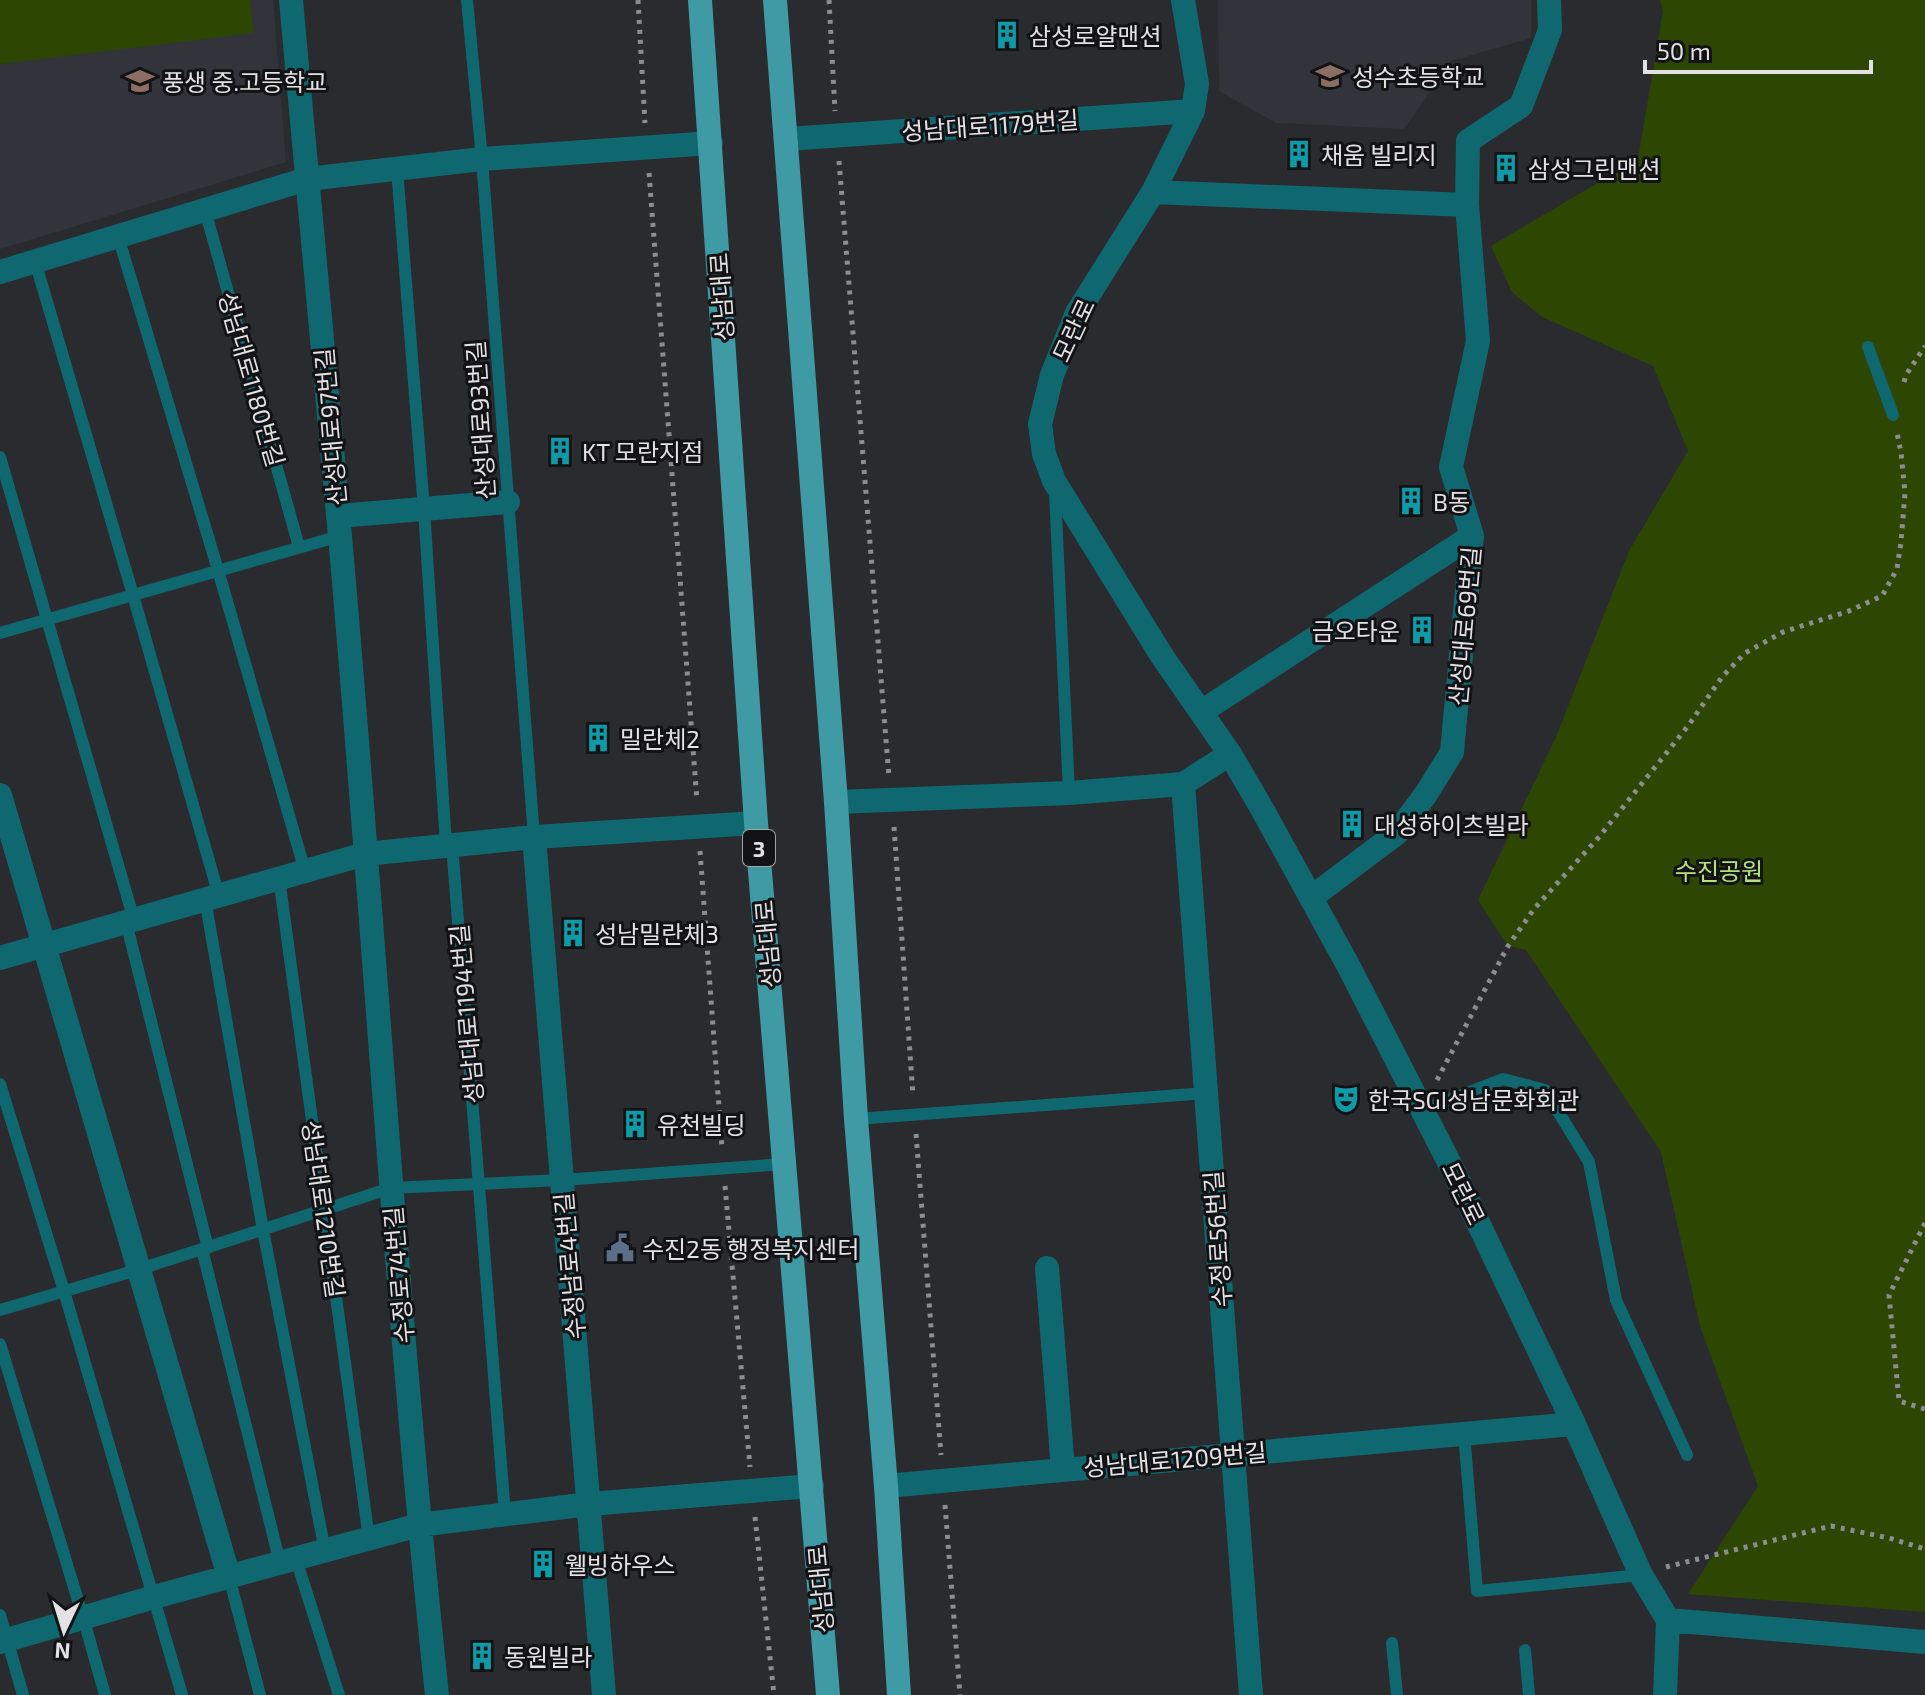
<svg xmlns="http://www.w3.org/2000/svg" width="1925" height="1695" font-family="'Exo 2','Noto Sans KR',sans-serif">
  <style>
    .built { fill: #33333c }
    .green { fill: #2d4702 }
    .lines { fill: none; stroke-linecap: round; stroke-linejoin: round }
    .path { stroke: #8c8d90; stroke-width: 5; stroke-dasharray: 4 6; stroke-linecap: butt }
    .lane { stroke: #0f6870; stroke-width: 12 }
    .street { stroke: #0f6870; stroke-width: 24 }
    .primary { stroke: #3e9aa4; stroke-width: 24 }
    .labels { text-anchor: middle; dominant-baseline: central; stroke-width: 6; stroke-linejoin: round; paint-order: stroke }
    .shield { fill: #131315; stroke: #a4a4a7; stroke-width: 2 }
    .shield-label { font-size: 22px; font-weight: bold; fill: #e2e2e5 }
    .poi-label { font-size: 24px; fill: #e2e2e5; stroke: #131315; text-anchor: start }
    .street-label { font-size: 24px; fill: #e2e2e5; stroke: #131315 }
    .park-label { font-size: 24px; fill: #b2e27b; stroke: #131315 }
  </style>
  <rect width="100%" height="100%" fill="#2a2b2f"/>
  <!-- built -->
  <path class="built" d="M0,0H273L286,162L0,249Z
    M1218,0H1531V38L1451,61L1404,129L1276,123L1219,91Z"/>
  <!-- green -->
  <path class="green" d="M0,0H250L254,33L0,64Z
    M1660,0H1925V1612L1688,1594L1758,1486L1700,1326L1661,1152L1526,950L1508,946L1478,900L1556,737L1629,551L1688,451L1653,366L1542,317L1512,292L1491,246L1638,159L1663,11Z"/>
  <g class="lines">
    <!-- path -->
    <path class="path" d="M638,0L645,123
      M829,0L835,111
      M839,161L889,777
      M649,173L697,801
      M1904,382L1906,375L1925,346
      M894,827L913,1096
      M700,851L722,1148
      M1437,1080L1508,946L1534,909L1599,837L1688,726L1722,677L1745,653L1783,632L1849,611L1882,596L1897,569L1901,542L1905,493L1901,452L1897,433
      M916,1134L941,1455
      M725,1186L750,1467
      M1925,1223L1889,1295L1899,1401L1925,1409
      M945,1505L960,1695
      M755,1517L774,1695
      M1666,1567L1831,1526L1889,1538L1925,1549"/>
    <!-- lane -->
    <path class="lane" d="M467,0L482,159L534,837
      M397,169L424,509L446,845
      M205,210L299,547
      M118,236L218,570L305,871
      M35,261L133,595L219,896
      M1868,347L1893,415
      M0,457L134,920
      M1055,492L1069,793
      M0,633L340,536
      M452,845L505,1515
      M279,878L369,1539
      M205,899L263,1230L325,1551
      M126,922L208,1248
      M0,1084L64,1291L182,1695
      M1422,1110L1503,1079L1545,1090L1589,1162L1616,1300L1687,1455
      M856,1119L1207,1093
      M202,1249L280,1563
      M0,1310L137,1270L391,1188L562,1180L784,1164
      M0,1344L83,1617L105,1695
      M1464,1433L1477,1591L1641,1575
      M296,1559L339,1695
      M229,1577L260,1695
      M0,1615L23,1695
      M1392,1643L1397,1695
      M1525,1650L1529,1695"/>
    <!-- street -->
    <path class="street" d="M291,0C307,179 324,358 340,536C374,923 396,1309 437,1695
      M1183,0L1197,84L1193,111L1153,192L1077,313L1052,375L1040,424L1044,454L1054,481L1162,656L1230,754L1261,807L1349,967L1453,1170L1574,1424L1641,1575L1668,1620L1665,1695
      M787,139L1193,111
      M1153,192L1467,205
      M0,272L307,179L482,159L711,143
      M338,516L508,502
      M1201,712L1472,536
      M1183,784L1251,1695
      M0,795L229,1577
      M836,802L1069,793L1183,784L1230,754
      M534,837L604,1695
      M1312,897L1397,833L1426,794L1452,752L1472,536L1451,467L1478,341L1467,205L1468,141L1521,106L1550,30L1549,0
      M0,958L365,854L534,837L756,823
      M1047,1268L1063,1469
      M886,1486L1574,1424
      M1668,1620L1925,1642
      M0,1642L154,1597L419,1525L589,1504L812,1486"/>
    <!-- primary -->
    <path class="primary" d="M700,0L756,823L828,1695
      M775,0L836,802L856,1119L886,1486L899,1695"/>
  </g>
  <!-- icons -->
  <defs>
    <symbol id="building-bare" viewBox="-9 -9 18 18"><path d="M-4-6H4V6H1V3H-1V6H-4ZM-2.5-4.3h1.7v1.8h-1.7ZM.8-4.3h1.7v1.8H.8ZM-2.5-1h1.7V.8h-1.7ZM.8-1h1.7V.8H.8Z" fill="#0f9aa8" stroke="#131315" stroke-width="2.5" paint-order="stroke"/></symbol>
    <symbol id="school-bare" viewBox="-9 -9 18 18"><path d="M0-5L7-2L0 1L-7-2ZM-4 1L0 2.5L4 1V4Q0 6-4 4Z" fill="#8d6e63" stroke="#131315" stroke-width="2.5" paint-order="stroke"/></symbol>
    <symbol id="theatre-bare" viewBox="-9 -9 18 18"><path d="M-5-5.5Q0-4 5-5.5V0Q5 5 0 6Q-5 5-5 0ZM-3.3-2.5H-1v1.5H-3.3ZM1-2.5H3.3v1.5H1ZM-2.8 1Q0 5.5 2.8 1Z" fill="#0f9aa8" stroke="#131315" stroke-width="2.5" paint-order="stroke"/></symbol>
    <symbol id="civic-bare" viewBox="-9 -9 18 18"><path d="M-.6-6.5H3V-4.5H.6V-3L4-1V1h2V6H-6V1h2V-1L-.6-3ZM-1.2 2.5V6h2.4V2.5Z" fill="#5c6f8a" stroke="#131315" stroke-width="2.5" paint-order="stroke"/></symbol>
  </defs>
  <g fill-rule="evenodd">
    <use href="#building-bare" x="987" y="15" width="40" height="40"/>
    <use href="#school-bare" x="1310" y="56" width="40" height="40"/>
    <use href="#school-bare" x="120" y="61" width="40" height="40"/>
    <use href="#building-bare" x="1279" y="134" width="40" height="40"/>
    <use href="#building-bare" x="1486" y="148" width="40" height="40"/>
    <use href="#building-bare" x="540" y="431" width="40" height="40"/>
    <use href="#building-bare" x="1391" y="481" width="40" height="40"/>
    <use href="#building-bare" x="1402" y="610" width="40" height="40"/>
    <use href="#building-bare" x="578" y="718" width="40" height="40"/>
    <use href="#building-bare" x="1332" y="804" width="40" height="40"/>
    <use href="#building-bare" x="553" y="913" width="40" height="40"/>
    <use href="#theatre-bare" x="1326" y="1079" width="40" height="40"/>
    <use href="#building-bare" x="615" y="1104" width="40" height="40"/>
    <use href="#civic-bare" x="600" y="1228" width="40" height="40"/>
    <use href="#building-bare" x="523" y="1544" width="40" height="40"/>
    <use href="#building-bare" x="462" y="1636" width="40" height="40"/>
  </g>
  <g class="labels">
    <!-- shield labels -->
    <rect class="shield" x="743" y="830" width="32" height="36" rx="6"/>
    <g class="shield-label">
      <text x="759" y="848">3</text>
    </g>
    <!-- poi labels -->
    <g class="poi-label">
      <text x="1029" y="35">삼성로얄맨션</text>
      <text x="1352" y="76">성수초등학교</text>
      <text x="162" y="81">풍생 중.고등학교</text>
      <text x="1321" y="154">채움 빌리지</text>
      <text x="1528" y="168">삼성그린맨션</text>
      <text x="582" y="451">KT 모란지점</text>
      <text x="1433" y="501">B동</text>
      <text x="1400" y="630" text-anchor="end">금오타운</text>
      <text x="620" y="738">밀란체2</text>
      <text x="1374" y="824">대성하이츠빌라</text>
      <text x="595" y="933">성남밀란체3</text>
      <text x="1368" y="1099">한국SGI성남문화회관</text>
      <text x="657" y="1124">유천빌딩</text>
      <text x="642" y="1248">수진2동 행정복지센터</text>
      <text x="565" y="1564">웰빙하우스</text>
      <text x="504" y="1656">동원빌라</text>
    </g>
    <!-- street labels -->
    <g class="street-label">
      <text transform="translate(990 125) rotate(-4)">성남대로1179번길</text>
      <text transform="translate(721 297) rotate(-94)">성남대로</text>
      <text transform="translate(1073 330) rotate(-65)">모란로</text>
      <text transform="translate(252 379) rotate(74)">성남대로1180번길</text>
      <text transform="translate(480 420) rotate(-94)">산성대로93번길</text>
      <text transform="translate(330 427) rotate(-95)">산성대로97번길</text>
      <text transform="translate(1464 626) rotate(-85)">산성대로69번길</text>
      <text transform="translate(767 944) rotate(-95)">성남대로</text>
      <text transform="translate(466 1014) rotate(-95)">성남대로1194번길</text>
      <text transform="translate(1464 1193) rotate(64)">모란로</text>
      <text transform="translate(324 1209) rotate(82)">성남대로1210번길</text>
      <text transform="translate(1217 1239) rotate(-94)">수정로56번길</text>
      <text transform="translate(569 1266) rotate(-95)">수정남로4번길</text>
      <text transform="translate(398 1275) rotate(-95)">수정로74번길</text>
      <text transform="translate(1175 1459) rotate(-5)">성남대로1209번길</text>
      <text transform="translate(820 1589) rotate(-95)">성남대로</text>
    </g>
    <!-- park labels -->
    <g class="park-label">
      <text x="1719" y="870">수진공원</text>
    </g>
  </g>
  <!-- north arrow -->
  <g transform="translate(64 1631) rotate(184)" stroke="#131315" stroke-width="6" paint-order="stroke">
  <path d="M0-6L14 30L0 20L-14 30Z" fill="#e2e2e5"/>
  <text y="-12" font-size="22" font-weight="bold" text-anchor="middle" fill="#e2e2e5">N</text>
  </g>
  <!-- scale -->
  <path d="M1645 60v12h226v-12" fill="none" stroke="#e2e2e5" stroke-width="4"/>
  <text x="1657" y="60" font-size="24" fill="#e2e2e5" stroke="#131315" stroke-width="6" paint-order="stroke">50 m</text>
</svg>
